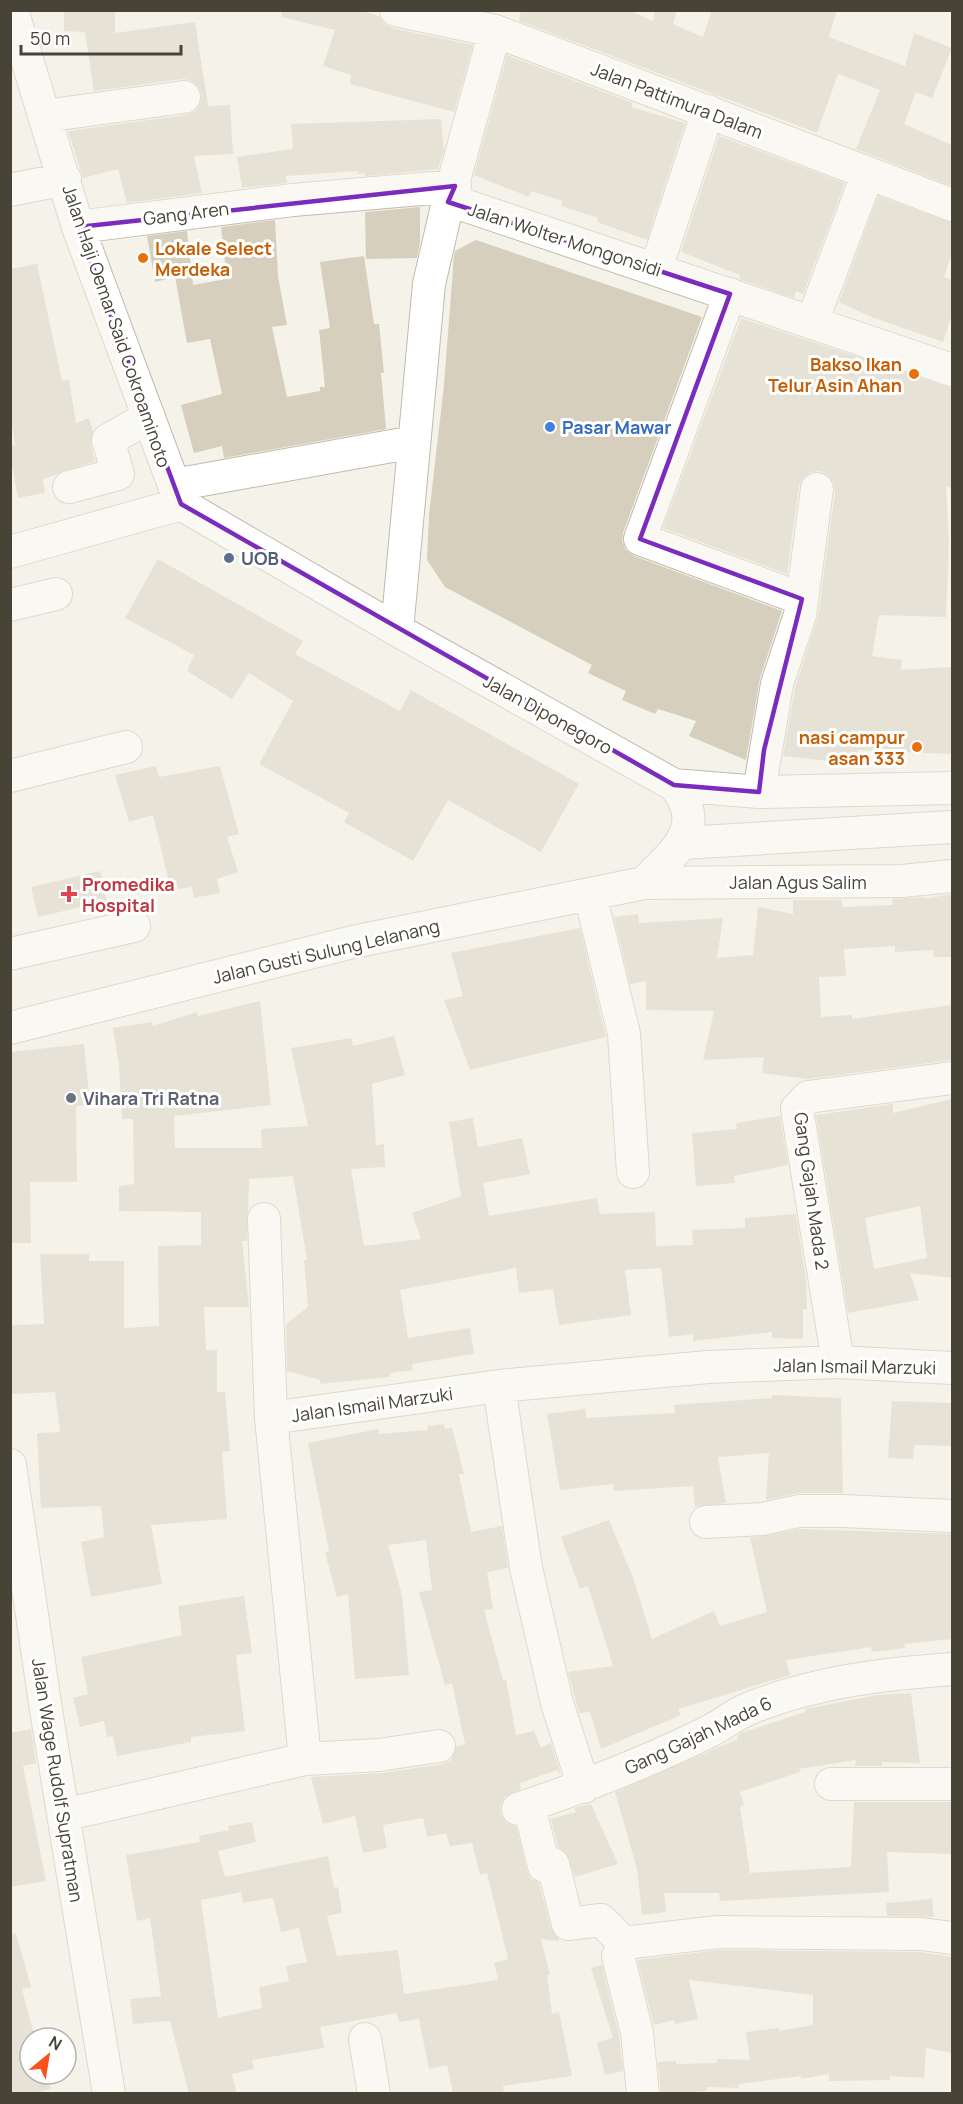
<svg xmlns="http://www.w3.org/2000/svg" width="963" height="2104" font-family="Manrope,sans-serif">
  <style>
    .building { fill: #d6cfbe; fill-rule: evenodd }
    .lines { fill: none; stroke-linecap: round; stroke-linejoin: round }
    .minor-casing { stroke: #c0bbab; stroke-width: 34 }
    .minor { stroke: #fff; stroke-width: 32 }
    .marked { fill: none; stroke: #7b2cbf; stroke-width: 4.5; stroke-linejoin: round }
    .food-dot { fill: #e8710a; stroke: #fff; stroke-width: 2 }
    .shop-dot { fill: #3f7fe0; stroke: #fff; stroke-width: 2 }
    .service-dot { fill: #5c6f8a; stroke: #fff; stroke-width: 2 }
    .health-dot { fill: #e0444e; stroke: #fff; stroke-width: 2 }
    .worship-dot { fill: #6b7280; stroke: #fff; stroke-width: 2 }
    .labels { text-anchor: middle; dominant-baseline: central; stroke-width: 6; stroke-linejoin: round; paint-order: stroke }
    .street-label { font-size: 18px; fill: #484337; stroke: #fff }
    .food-label { font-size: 18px; font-weight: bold; fill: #c56008; stroke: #fff; text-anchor: end }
    .shop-label { font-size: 18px; font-weight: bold; fill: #366cbe; stroke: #fff; text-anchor: start }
    .service-label { font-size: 18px; font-weight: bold; fill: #4e5e75; stroke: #fff; text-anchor: start }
    .health-label { font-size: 18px; font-weight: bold; fill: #be3a42; stroke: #fff; text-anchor: start }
    .worship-label { font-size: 18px; font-weight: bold; fill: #5b616d; stroke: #fff; text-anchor: start }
  </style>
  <rect width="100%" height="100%" fill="#f4f2e9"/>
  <!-- building -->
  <path class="building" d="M64,10H115V33L195,22L208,106L230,105L233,154L194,156L202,193L127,203L118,169L83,178L68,131L186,115L195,111L200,104L202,95L198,86L190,80L182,79L94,91L85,32L64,31Z
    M282,10H359L379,16L384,23L392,28L473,45L454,112L350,84L351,75L323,66L335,30L281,17Z
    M521,10H628L653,21L655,10H677L673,24L703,37L712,10H837L829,37L905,66L914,33L952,48L932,98L916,92L904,124L952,145V186L856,149L880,90L838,74L817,133L519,21Z
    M507,55L633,103L631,107L685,123L647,240L597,222L598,218L561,206L563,201L531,191L529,197L474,175Z
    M441,119L444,150L438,169L365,176V173L358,174V171L286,176L287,183L242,188L237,157L293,149L291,124Z
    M719,136L845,183L803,294L796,291L794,298L739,279L740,275L681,252Z
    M878,196L952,223V253L944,277L952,280V315L943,342L869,316L839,302Z
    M420,207V242L417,258L366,259L365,212Z
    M275,220L278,276L287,325L272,327L287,397L320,391V387H325L319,330L330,328L320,262L364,256L374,324H379L384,373H381L386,429L224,458L222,446L194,453L181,405L222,394L210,339L187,343L175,277L155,282L147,236L187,231L193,285L227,279L221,227Z
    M476,240L702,317L623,533L622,541L626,550L634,556L782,611L760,678L746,760L689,736L696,721L658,709L655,714L622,700L626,691L588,673L592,665L445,587L427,560L429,515L444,385L454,255L455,251Z
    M37,264L62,381L69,380L76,423L89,418L93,431L91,445L95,461L43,479L45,493L18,498L10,456V446L15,445L10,413V269Z
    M741,318L952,388V489L946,486L949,543L946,617L879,615L872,656L902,660L901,670L952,667V754L858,750L857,764L783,756L795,688L818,617L835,491L834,483L828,475L820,471L811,472L803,478L799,486L787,574L663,528Z
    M158,559L303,641L295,654L400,711L411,690L579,784L541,852L448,800L413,861L344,822L349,813L259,764L293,701L249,673L232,699L187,671L194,655L125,618Z
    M156,766L159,777L220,766L239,834L227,837L238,872L217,879L220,893L194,898L192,887L171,890L153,815L129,822L115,775Z
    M100,871L107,901L38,917L31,887Z
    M952,894V957H934L933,950L895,952V946L844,949L846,976L819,977L821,1017L852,1015V1019L952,1005V1060L807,1079L762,1073L764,1057L703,1060L714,1011L646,1010V981L630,984L614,917L638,914L639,923L723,918L717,958L753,955L758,907L793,914V900H842V907L893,905L892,899L924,897V899Z
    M580,928L606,1037L470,1070L444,1000L463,996L451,953Z
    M260,1001L271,1105L174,1116L175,1148H262L261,1129L308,1126L291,1048L351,1038L353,1046L394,1036L405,1075L372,1084L376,1145L384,1144L385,1167L351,1169L364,1246L421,1239L412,1213L461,1196L449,1122L473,1118L478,1147L522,1138L530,1174L483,1183L489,1216L597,1198L600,1214L655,1212L656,1246L693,1245L692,1230L745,1228V1218L796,1214L806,1280L807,1309H803V1339L772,1338V1332L693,1341V1334L669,1337L661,1268L625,1270L631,1315L559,1325L553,1289L519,1293L516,1268L400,1290L408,1338L470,1328L474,1354L412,1364L413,1370L390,1373V1377L320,1384V1380L287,1371L286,1324L308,1307L304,1260H307L293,1176L249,1179L247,1241H242L249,1307H204L206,1350H217V1392H225L230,1451L222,1452L227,1519L151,1525L162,1584L91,1597L81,1542L104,1537L101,1506L41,1508L37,1433L60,1432L55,1392L10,1394V1325L44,1324L40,1254H89V1261H124V1328L159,1326L158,1246L201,1245V1212L119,1211V1186L134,1184L133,1119H122L119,1066L113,1028L152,1022L153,1026L197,1012L198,1016Z
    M84,1044L90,1105L76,1106L77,1182H30L31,1243H10V1052Z
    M952,1099V1278L910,1273L919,1300L848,1313L816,1115L893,1104V1113ZM920,1206L927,1258L874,1269L865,1218Z
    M780,1116L788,1165L734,1176L735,1183L696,1186L692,1133L737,1129L736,1123Z
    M772,1395L841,1398L843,1493H799L766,1500L769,1453L718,1457L726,1503L695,1507L693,1486L614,1491L613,1484L560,1490L547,1414L585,1409L587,1418L675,1413L674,1405L772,1398Z
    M892,1401L952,1403V1446L914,1445L913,1459L888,1458Z
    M444,1424L445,1429L452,1428L464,1474H459L471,1532L502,1526L508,1568L487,1572L493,1609L484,1610L503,1680L506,1679L516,1735L534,1731L541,1748L551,1743L561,1775L557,1770L520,1783L521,1789L505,1797L500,1806L501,1815L506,1822L516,1827L527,1870L531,1879L539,1883L551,1928L559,1939V1941L541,1939L550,1975H547L552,2014L559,2012L572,2076L503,2086L504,2091L493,2094H453L447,2065L429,2069L419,2019L399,2022L397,2013L320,2027L324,2048L252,2060L254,2069L232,2074L237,2094H189L170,2021L133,2024L130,1999L161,1996L150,1918L137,1921L126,1855L200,1842L199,1836L229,1830L228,1826L252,1822L256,1842L218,1851L225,1877L328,1856L334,1888L338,1887L342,1913L327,1916L337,1956L398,1950L404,1994L498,1980L494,1963L508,1959L487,1873L480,1875L472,1843L450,1846L446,1833L427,1837L423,1818L383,1825L387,1848L363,1853L355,1816L323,1824L311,1777L382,1773L442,1764L451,1760L457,1746L465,1744L452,1683L445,1685L419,1592L432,1590L426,1540L388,1545L402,1595L409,1675L355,1679L348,1594L337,1597L325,1553L329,1551L308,1443L378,1429L379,1434L428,1430L427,1426ZM241,1892L243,1903L273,1898L281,1932L299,1928L307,1962L286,1966L289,1981L259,1987L262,2008L218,2018L201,1900Z
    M609,1520L634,1580L652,1639L714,1611L720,1626L767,1612L750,1538L801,1529L952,1534V1639L904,1644L905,1648L872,1652L871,1647L786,1660L790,1675L678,1709L681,1715L601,1749L590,1712L579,1713L568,1672L613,1666L588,1586L580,1589L561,1537Z
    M244,1596L252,1653L236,1655L245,1731L191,1737V1742L117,1756L113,1736L107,1737L104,1721L80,1727L73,1698L88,1694L81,1657L182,1635L178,1606Z
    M911,1693L920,1763L882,1762V1766H855L856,1760L799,1769L800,1772L740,1792L744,1805L740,1807L750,1873L851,1867L854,1802H952V1854L887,1852L889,1892L720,1901L719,1893H664L666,1912L642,1915L637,1869L615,1792L738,1739L737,1736L741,1733L805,1712V1709L877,1695Z
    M31,1729L36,1763L23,1766L46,1881L10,1887V1733Z
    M591,1804L618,1864L575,1877L566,1852L558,1847L551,1819L576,1812L574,1808Z
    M932,1899L934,1917L887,1916L886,1903Z
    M16,1933L31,1987L22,1989L34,2035H30V2074H47L51,2089L30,2094H10V1934Z
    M719,1950L920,1952L952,1957V2053L926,2048L924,2078L890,2076V2080L829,2081V2074L801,2079V2076L739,2084V2088L707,2087V2091L661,2094L658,2062L676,2061V2064L717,2063V2059L750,2060L746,2032L779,2028V2031L813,2025V1995L689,1980L698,2019L675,2024L674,2020L654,2025L637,1960Z
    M602,1965L619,2036L623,2071L605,2075L597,2042L613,2038L591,1968Z"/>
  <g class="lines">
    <defs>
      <path id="minor" d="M12,10L78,227L181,504
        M396,10L495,31L952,205
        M44,116L184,97
        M10,190L65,179
        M448,202L495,31
        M78,227L293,200L455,186
        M656,269L708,111
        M730,294L640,539L802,599
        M812,322L868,173
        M174,485L414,442
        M69,487L118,474L108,440L149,417
        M181,504L397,630L674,785L759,792L952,788
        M10,552L181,504
        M10,605L56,594
        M397,630L429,284L448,202L467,206L952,370
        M10,776L126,747
        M759,792L777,684L800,615L817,489
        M683,843L952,827
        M644,883C673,853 709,828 674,785
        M590,894L624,1034L633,1172
        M10,954L134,926
        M10,1028L353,942L644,883L902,881L952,876
        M264,1219L271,1418
        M838,1362L797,1109L808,1097L952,1078
        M499,1386L526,1568L557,1703L584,1787
        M10,1465L46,1710L109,2094
        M706,1522L763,1519L799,1511H843L952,1516
        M305,1759L379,1755L439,1746
        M831,1784H952
        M529,1806L544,1866L553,1864L568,1924L601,1920L624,1943
        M518,1809C583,1787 647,1762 708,1732C722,1725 734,1715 748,1709C813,1682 883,1674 952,1669
        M64,1815L305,1759L271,1418L499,1386L708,1367L838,1362L952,1368
        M365,2039L374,2094
        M643,2094L637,2033L618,1956L624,1943L718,1932L921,1934L952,1938"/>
    </defs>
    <!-- minor casing -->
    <use href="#minor" class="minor-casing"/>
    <!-- minor -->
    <use href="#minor" class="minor"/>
  </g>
  <!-- marked area -->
  <path d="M0 0H963V2104H0ZM455,186L448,202L730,294L640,539L802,599L764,750L759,792L674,785L181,504L78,227Z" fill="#f4f2e9" fill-opacity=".55" fill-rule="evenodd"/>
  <path class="marked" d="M455,186L448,202L730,294L640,539L802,599L764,750L759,792L674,785L181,504L78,227Z"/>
  <!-- markers -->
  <g class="food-dot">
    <circle cx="143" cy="258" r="6"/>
    <circle cx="914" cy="374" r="6"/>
    <circle cx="917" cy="747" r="6"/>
  </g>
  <circle class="shop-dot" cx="550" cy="427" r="6"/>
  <circle class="service-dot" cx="229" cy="558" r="6"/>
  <path class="health-dot" d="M66 885h6v6h6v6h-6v6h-6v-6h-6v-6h6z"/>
  <circle class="worship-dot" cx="71" cy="1098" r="6"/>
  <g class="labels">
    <!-- street labels -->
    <g class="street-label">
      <text transform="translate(677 100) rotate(21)">Jalan Pattimura Dalam</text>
      <text transform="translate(186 213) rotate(-7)">Gang Aren</text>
      <text transform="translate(565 239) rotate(18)">Jalan Wolter Mongonsidi</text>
      <text transform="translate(117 326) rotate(71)">Jalan Haji Oemar Said Cokroaminoto</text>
      <text transform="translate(548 714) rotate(29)">Jalan Diponegoro</text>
      <text x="798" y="882">Jalan Agus Salim</text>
      <text transform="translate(326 951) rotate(-13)">Jalan Gusti Sulung Lelanang</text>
      <text transform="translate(812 1191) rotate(82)">Gang Gajah Mada 2</text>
      <text transform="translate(855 1366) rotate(1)">Jalan Ismail Marzuki</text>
      <text transform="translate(372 1404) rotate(-8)">Jalan Ismail Marzuki</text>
      <text transform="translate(698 1735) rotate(-25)">Gang Gajah Mada 6</text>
      <text transform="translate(58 1780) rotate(81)">Jalan Wage Rudolf Supratman</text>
    </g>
    <!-- food labels -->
    <g class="food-label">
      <text x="155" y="248" text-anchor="start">Lokale Select<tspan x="155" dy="21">Merdeka</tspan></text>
      <text x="902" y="364">Bakso Ikan<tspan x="902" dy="21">Telur Asin Ahan</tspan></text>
      <text x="905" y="737">nasi campur<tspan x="905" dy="21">asan 333</tspan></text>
    </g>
    <!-- shop labels -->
    <g class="shop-label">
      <text x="562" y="427">Pasar Mawar</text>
    </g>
    <!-- service labels -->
    <g class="service-label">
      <text x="241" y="558">UOB</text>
    </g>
    <!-- health labels -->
    <g class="health-label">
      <text x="82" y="884">Promedika<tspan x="82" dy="21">Hospital</tspan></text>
    </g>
    <!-- worship labels -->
    <g class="worship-label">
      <text x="83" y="1098">Vihara Tri Ratna</text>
    </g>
  </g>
  <!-- border -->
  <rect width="963" height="2104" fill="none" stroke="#484337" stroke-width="24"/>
  <!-- north arrow -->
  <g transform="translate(48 2056) rotate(30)"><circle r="28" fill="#ffffff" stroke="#b6b4af" stroke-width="1.5"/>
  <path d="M0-4.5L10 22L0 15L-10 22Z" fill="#f9521b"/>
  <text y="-9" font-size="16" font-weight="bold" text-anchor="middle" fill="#484337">N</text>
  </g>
  <!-- scale -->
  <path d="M21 45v9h160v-9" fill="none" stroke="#484337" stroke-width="3"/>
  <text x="30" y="45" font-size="18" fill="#484337" stroke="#ffffff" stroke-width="4.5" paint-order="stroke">50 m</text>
</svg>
